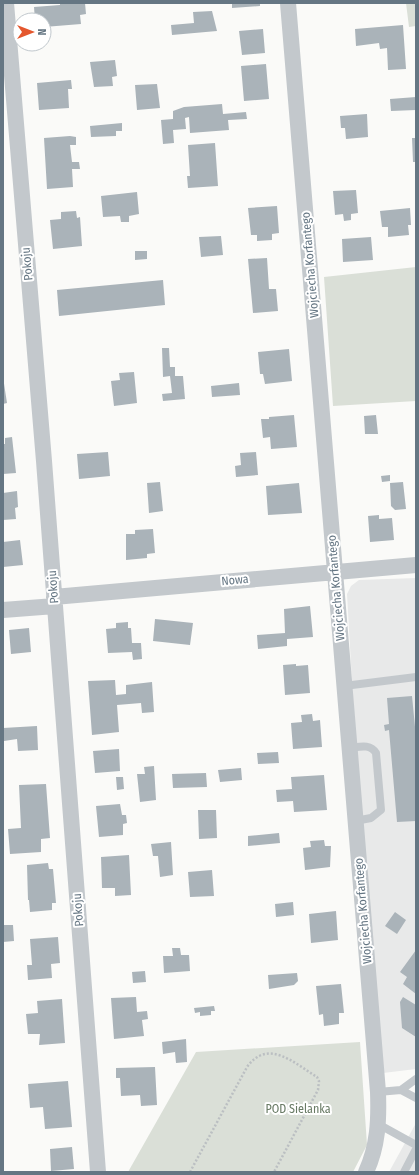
<svg xmlns="http://www.w3.org/2000/svg" width="419" height="1175" font-family="'Fira Sans Condensed',sans-serif">
  <style>
    .built { fill: #e8e9e9 }
    .green { fill: #dadfd7 }
    .building { fill: #aab3b9 }
    .lines { fill: none; stroke-linecap: round; stroke-linejoin: round }
    .path { stroke: #bbbfc2; stroke-width: 2.5; stroke-dasharray: 2 2; stroke-linecap: butt }
    .service { stroke: #c3c8cc; stroke-width: 8 }
    .minor { stroke: #c3c8cc; stroke-width: 16 }
    .labels { text-anchor: middle; dominant-baseline: central; stroke-width: 4; stroke-linejoin: round; paint-order: stroke }
    .street-label { font-size: 12px; fill: #657683; stroke: #fff }
    .park-label { font-size: 12px; fill: #687a64; stroke: #fff }
  </style>
  <rect width="100%" height="100%" fill="#fafaf8"/>
  <!-- built -->
  <path class="built" d="M416,578V1069L383,1073L353,700L347,594L351,586L359,580Z
    M416,1123V1172H389Z"/>
  <!-- green -->
  <path class="green" d="M406,3H416V26L409,27Z
    M416,267V401L333,406L324,277Z
    M360,1042L367,1145L353,1172H128L196,1052Z"/>
  <!-- building -->
  <path class="building" d="M60,3H85L86,14L80,15L81,24L44,27V20H35L34,7L60,5Z
    M232,3H260V6L232,8Z
    M212,11L217,31L172,35L171,25L194,23L193,12Z
    M403,25L406,69L388,70L387,48L380,49L379,43L356,46L355,29Z
    M263,29L265,53L242,55L239,31Z
    M115,60L117,76L112,77L113,86L94,87L90,62Z
    M266,64L269,99L244,101L241,66Z
    M71,80L72,89H68L69,108L39,110L37,83Z
    M157,84L160,108L137,110L135,85Z
    M416,97V110L391,111L390,99Z
    M222,104L223,114L246,112L247,119L228,120L229,130L190,133L189,117L185,118L186,129L173,130L174,143L163,144L161,120L173,119V111L184,107Z
    M367,114L368,137L346,139L345,128H341L340,116Z
    M122,123V131H116V136L91,137L90,126Z
    M70,136L76,137V145H70L72,162H79L80,169H72L73,187L47,189L44,138Z
    M412,138H416V162H413Z
    M215,143L218,186L188,188L187,176H190L188,145Z
    M356,190L358,213L351,214V220L344,221L343,214L335,215L333,191Z
    M137,192L139,214L129,216V222H121L120,216L103,217L101,196Z
    M277,206L279,233L272,234V240L257,241V235H251L248,208Z
    M410,208L411,225H408L409,235L388,237V227H382L380,211Z
    M76,211L77,218L80,217L82,246L53,249L50,220L61,219V212Z
    M221,236L223,255L201,257L199,237Z
    M371,237L373,260L343,262L342,239Z
    M135,251H147V259L135,260Z
    M267,258L269,289H276L278,311L253,313L248,259Z
    M163,280L165,305L59,316L57,290Z
    M162,348H169L170,367H175V376H183L185,399L163,401L162,394L172,393L170,376L163,377Z
    M289,349L292,381L265,384L263,374H260L258,352Z
    M134,372L137,403L114,406L111,381L120,380L119,373Z
    M3,377L7,403L3,404Z
    M239,383L240,395L212,397L211,386Z
    M294,415L297,447L271,449L270,437L263,438L261,419H269V417Z
    M376,415L378,434H365L364,416Z
    M12,437L16,473L3,474V444H5V438Z
    M108,452L110,476L79,479L77,454Z
    M256,452L258,475L236,477L235,466L241,465L240,453Z
    M390,475V481L382,482L381,476Z
    M160,482L163,511L149,513L147,483Z
    M403,482L406,509L395,510L391,506L390,483Z
    M299,483L302,513L268,515L266,486Z
    M17,491L18,507L15,508L16,519L3,520V493Z
    M379,515V519L392,518L394,540L370,542L368,516Z
    M153,529L155,553L147,554V558L126,560V534H135V530Z
    M20,540L23,565L3,567V542Z
    M310,606L313,637L287,639V646L258,649L257,635L285,633L284,609Z
    M155,619L193,623L190,645L153,641Z
    M128,622V628H131L132,643H141L142,659L133,660L132,652L108,653L106,629L116,628V623Z
    M29,628L31,652L11,654L9,630Z
    M296,664V666L308,665L310,693L285,695L283,665Z
    M115,680L116,695L126,694V685L152,682L154,712L142,713L141,703L117,705L119,732L92,735L88,681Z
    M412,696L416,737V821L397,822L389,730L385,731L384,725L389,724L387,698Z
    M312,714L313,721L320,720L322,747L293,749L291,723L302,722L301,715Z
    M37,726L38,750L18,751L17,739L4,741L3,728Z
    M119,749L120,771L95,773L93,751Z
    M278,752L279,763L258,764L257,753Z
    M154,766L156,800L140,802L137,774H145L144,767Z
    M241,768L242,780L220,782L218,770Z
    M206,773L207,787L173,788L172,774Z
    M324,775L327,810L294,812L293,801L277,802L276,790L292,789L291,777Z
    M116,777H123L124,789L117,790Z
    M46,784L50,838L41,839V852L10,854L8,829L21,828L19,785Z
    M120,804L122,815H126L127,823L123,824V835L99,837L96,806Z
    M198,810H216L217,838L199,839Z
    M279,833L280,843L248,846V836Z
    M324,840L325,846H331L330,867L305,870L303,848L311,847L310,841Z
    M171,842L173,875L160,877L158,856H153L151,844Z
    M129,855L131,895L115,896V888H102L101,857Z
    M48,863L49,869H53L56,903H52V910L30,912L29,900H28L27,865Z
    M212,870L214,896L190,897L188,872Z
    M293,902L294,915L276,917L275,904Z
    M336,911L338,940L311,943L309,914Z
    M395,912L406,920L397,934L385,926Z
    M3,925H13L14,941L3,942Z
    M58,937L60,963L51,964L52,978L28,980L27,965H32L30,939Z
    M172,948H180L181,955H189L190,971L164,973L163,956H173Z
    M416,950V994L403,984L407,977L400,972Z
    M145,971L146,982L133,983L132,972Z
    M297,973L298,981L294,985L269,989L268,975Z
    M341,984L344,1013H339V1024L324,1026L323,1014L319,1015L316,986Z
    M136,997L137,1012L147,1011L148,1019L142,1020L144,1036L114,1039L111,998Z
    M403,997L416,1005V1037L402,1028L400,1002Z
    M62,999L65,1043L39,1045L40,1034H28L26,1014L38,1013L37,1001Z
    M214,1006L215,1011H211V1015L200,1016V1012L195,1013L194,1008Z
    M186,1039L187,1062L176,1063L175,1052L163,1054L162,1042Z
    M155,1067L157,1105L141,1106L140,1095L121,1096L120,1078H116V1068Z
    M68,1081L72,1127L45,1129L43,1107L30,1108L28,1084Z
    M72,1147L74,1169L51,1171L50,1149Z"/>
  <g class="lines">
    <!-- path -->
    <path class="path" d="M190,1172L247,1067C268,1038 294,1063 317,1077L319,1081L318,1090L274,1172"/>
    <!-- service -->
    <path class="service" d="M344,686L416,677
      M349,748C359,747 370,743 376,753L381,810L371,818L355,821
      M401,1090L416,1098
      M378,1092L401,1090L416,1079
      M378,1124L416,1145
      M404,1172L416,1149"/>
    <!-- minor -->
    <path class="minor" d="M6,3L44,461L98,1172
      M288,3L378,1092C379,1120 378,1146 366,1172
      M54,597L416,565
      M3,610L55,606"/>
  </g>
  <g class="labels">
    <!-- street labels -->
    <g class="street-label">
      <text transform="translate(27 264) rotate(-95)">Pokoju</text>
      <text transform="translate(310 265) rotate(-95)">Wojciecha Korfantego</text>
      <text transform="translate(235 580) rotate(-5)">Nowa</text>
      <text transform="translate(53 587) rotate(-94)">Pokoju</text>
      <text transform="translate(336 588) rotate(-95)">Wojciecha Korfantego</text>
      <text transform="translate(78 910) rotate(-94)">Pokoju</text>
      <text transform="translate(363 911) rotate(-95)">Wojciecha Korfantego</text>
    </g>
    <!-- park labels -->
    <g class="park-label">
      <text x="298" y="1109">POD Sielanka</text>
    </g>
  </g>
  <!-- border -->
  <rect width="419" height="1175" fill="none" stroke="#657683" stroke-width="8"/>
  <!-- north arrow -->
  <g transform="translate(32 32) rotate(90)"><circle r="19" fill="#ffffff" stroke="#c1c8cd"/>
  <path d="M0-3L7 15L0 10L-7 15Z" fill="#e4572e"/>
  <text y="-6" font-size="11" font-weight="bold" text-anchor="middle" fill="#657683">N</text>
  </g>
</svg>
